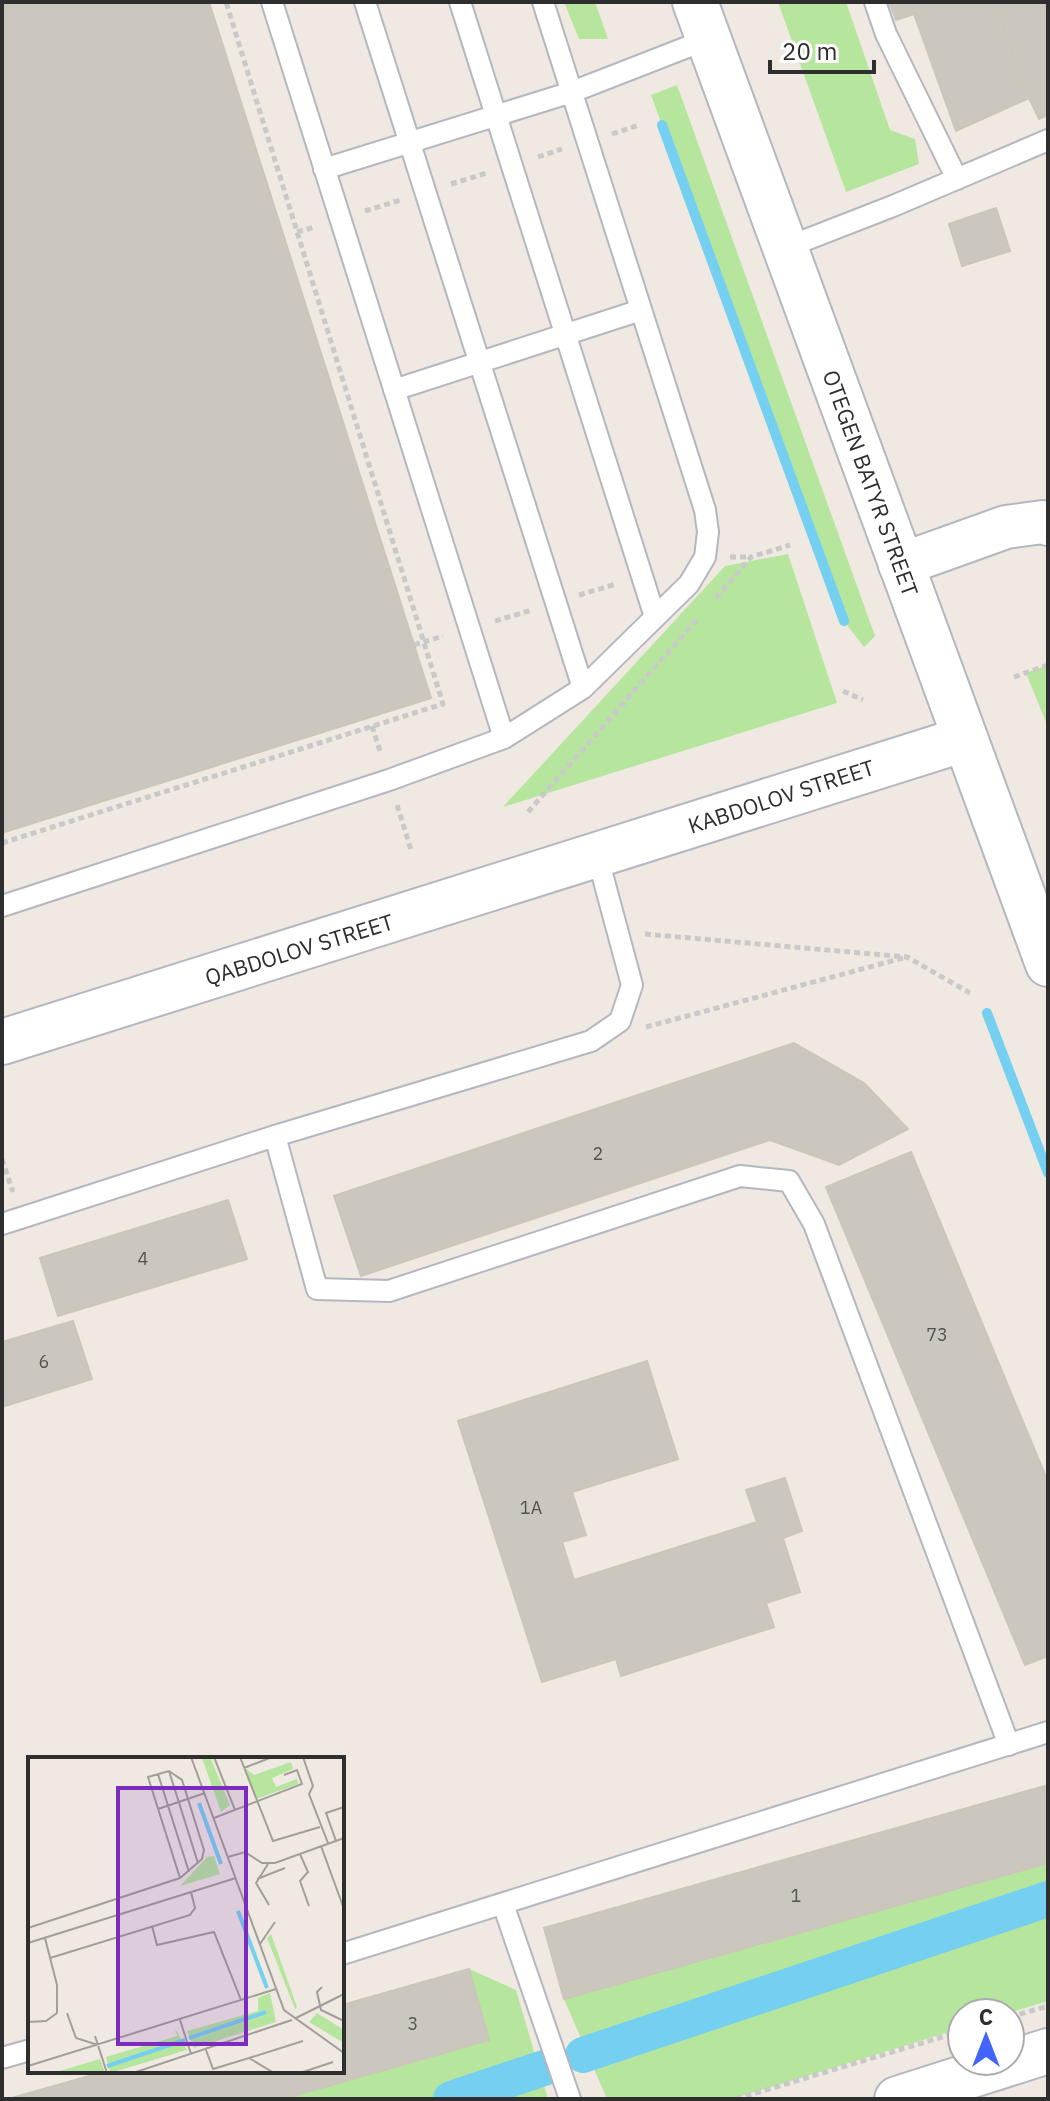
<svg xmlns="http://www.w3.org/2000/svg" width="1050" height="2101" font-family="'IBM Plex Sans',sans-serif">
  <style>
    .green { fill: #b6e59e }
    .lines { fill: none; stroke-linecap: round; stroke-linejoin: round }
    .stream { stroke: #75cff0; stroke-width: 10 }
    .canal { stroke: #75cff0; stroke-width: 36 }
    .building { fill: #cbc7bf; stroke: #cbc5ba; stroke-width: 2 }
    .service-casing { stroke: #b4b7c1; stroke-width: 24 }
    .minor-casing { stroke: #b4b7c1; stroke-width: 46 }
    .tertiary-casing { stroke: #b4b7c1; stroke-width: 48 }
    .secondary-casing { stroke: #b4b7c1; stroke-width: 48 }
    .path { stroke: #c9c9c9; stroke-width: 5; stroke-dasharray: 6 4; stroke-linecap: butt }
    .service { stroke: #fff; stroke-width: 20 }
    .minor { stroke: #fff; stroke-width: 42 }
    .tertiary { stroke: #fff; stroke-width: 44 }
    .secondary { stroke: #fff; stroke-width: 44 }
    .labels { text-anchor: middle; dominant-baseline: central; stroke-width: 6; stroke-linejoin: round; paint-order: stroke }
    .number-label { font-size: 18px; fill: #555452 }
    .street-label { font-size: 22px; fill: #2e2e2e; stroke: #fff }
    .inset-river { fill: none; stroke: #75cff0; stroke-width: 4 }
    .inset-road { fill: none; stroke: #a29e99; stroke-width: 2 }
    .view { fill: #7b2cbf; fill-opacity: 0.15; stroke: #7b2cbf; stroke-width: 4 }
    .inset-edge { fill: none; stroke: #2e2e2e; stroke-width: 4 }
  </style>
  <rect width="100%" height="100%" fill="#efe9e1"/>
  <!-- green -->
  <path class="green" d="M564,2H595L608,39H579Z
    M778,2H846L890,130L915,139L919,164L846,192Z
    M677,85L875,636L864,647L844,621L651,95Z
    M788,554L837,703L503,807L725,566Z
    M1048,665V727L1026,673Z
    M1048,1863V2001L1009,2013H962V2028L732,2099H607L564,1999Z
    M469,1969L516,1990L548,2099H282L488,2041Z"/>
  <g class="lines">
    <!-- stream -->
    <path class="stream" d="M662,125L844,621
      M987,1013L1048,1173"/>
    <!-- canal -->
    <path class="canal" d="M583,2055L1048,1899
      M451,2099L544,2068"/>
  </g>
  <!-- building -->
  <path class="building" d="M2,2H209L431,698L2,833Z
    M889,2H994L1029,98L956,131L914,14L896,20Z
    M994,2H1048V115L1039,119L1029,98Z
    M996,208L1010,251L962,266L949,224Z
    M794,1043L864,1083L908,1129L839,1165L770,1140L361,1276L334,1196Z
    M911,1152L1048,1482V1656L1025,1665L826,1187Z
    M228,1200L247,1259L58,1316L40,1258Z
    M73,1321L92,1379L2,1407V1342Z
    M647,1361L678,1459L572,1492L586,1535L562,1542L574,1580L757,1522L746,1490L785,1478L802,1531L783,1538L800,1592L766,1603L774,1627L621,1676L616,1659L542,1682L458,1421Z
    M1048,1785V1863L564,1999L544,1928Z
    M469,1969L489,2040L282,2099H8L107,2071H342V2005Z"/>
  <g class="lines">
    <defs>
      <path id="service" d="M272,2L504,738
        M365,2L583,688
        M460,2L655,617
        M875,2L886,34L957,179
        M324,169L572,92L708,39
        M785,248L893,206L1048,140
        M394,390L641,310
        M2,906L389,780L504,738L583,688L689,584L705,557L708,532L705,510L543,2
        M275,1136L317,1289L389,1291L740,1176L789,1181L814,1224L1009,1745
        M2,1224L275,1136L591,1041L620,1021L632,985L597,855
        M503,1904L570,2099
        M342,1954L1048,1732
        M2,2058L30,2050"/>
      <path id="minor" d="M900,565L1006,527L1043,522L1048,524"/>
      <path id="tertiary" d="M2,1042L965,739"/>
      <path id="secondary" d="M695,2L1048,964
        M897,2099L1048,2051"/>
    </defs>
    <!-- service casing -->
    <use href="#service" class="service-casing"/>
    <!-- minor casing -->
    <use href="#minor" class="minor-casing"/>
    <!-- tertiary casing -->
    <use href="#tertiary" class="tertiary-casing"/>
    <!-- secondary casing -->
    <use href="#secondary" class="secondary-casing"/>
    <!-- path -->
    <path class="path" d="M612,134L639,125
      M538,157L562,149
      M451,184L487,173
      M365,211L401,200
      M297,232L315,227
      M730,557H751
      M579,595L616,584
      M716,598L751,557L790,545
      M495,621L532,610
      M414,645L443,636
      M1014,677L1048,665
      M843,691L863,700
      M372,726L381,754
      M397,805L411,850
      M528,812L699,617
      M2,843L443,704L226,2
      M645,934L907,957L970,993
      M646,1027L903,958
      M2,1159L13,1192
      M1010,2017L1048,2006
      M736,2099L962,2031"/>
    <!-- service -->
    <use href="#service" class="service"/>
    <!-- minor -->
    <use href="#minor" class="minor"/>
    <!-- tertiary -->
    <use href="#tertiary" class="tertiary"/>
    <!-- secondary -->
    <use href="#secondary" class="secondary"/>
  </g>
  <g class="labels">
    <!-- number labels -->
    <g class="number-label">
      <text x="598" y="1153">2</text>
      <text x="143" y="1258">4</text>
      <text x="937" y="1334">73</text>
      <text x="44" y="1361">6</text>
      <text x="531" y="1507">1А</text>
      <text x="796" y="1895">1</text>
      <text x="413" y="2023">3</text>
    </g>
    <!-- street labels -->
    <g class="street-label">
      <text transform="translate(871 483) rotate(70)">OTEGEN BATYR STREET</text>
      <text transform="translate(781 796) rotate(-18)">KABDOLOV STREET</text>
      <text transform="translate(299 949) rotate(-17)">QABDOLOV STREET</text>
    </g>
  </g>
  <!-- overview -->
  <g transform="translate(28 1757)">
    <rect width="316" height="316" fill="#efe9e1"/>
    <path d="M182,0L202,48L193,55L174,1ZM263,5L265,12L244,21L248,30L269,22L270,27L228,42L217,11L226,18ZM186,99L192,117L152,129L179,100ZM243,177L269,250L267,252L239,181ZM242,236L248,265L166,291L159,274L230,254V241ZM289,256L316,273V286L281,265ZM147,271L159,293L82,316L78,300L149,279ZM72,302L77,316H25Z" fill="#b6e59e"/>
    <path class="inset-river" d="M171,46L193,107M210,154L239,231M161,281L238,255M79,309L157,283"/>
    <path class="inset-road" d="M163,0L256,253L316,296M186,0L207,53M212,0L245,84L292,70M275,0L285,29L281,37L300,86M216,11L244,0M141,14L170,106M130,17L161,115M130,52L177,36M186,61L274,27L269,13L256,18M308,84L298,56L316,50M293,89L316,152M272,97L280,115L272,124L281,149M200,100L217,95L234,106H247L316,81M240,107L228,126L241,148M229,122L257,111M124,169L129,188L186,175L213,243M0,171L152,121L174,102L176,93L154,23L141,14L120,20L152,121M0,186L208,121M232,187L247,165M22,201L162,158L167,151L163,135M294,230L289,235L293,253L316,264M39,256L48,281L70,288M268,261L316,237M152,263L163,297M0,265L18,264L29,256V228L17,181M67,279L79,316M178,293L185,312L221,301L246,316M221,301L275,284M0,309L248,232M105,316L264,263M272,316L305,305"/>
    <path class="view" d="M90,31H218V287H90Z"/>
    <rect width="316" height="316" class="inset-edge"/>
  </g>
  <!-- border -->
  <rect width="1050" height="2101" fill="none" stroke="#2e2e2e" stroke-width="8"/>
  <!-- north arrow -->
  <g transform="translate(986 2037)"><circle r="38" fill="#ffffff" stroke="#ababab" stroke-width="2"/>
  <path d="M0-6L14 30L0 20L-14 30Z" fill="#4264fb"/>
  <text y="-12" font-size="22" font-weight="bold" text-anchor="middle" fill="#2e2e2e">С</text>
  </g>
  <!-- scale -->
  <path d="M770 60v12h104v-12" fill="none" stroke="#2e2e2e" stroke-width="4"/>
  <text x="782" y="60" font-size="24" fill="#2e2e2e" stroke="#ffffff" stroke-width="6" paint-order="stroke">20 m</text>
</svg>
